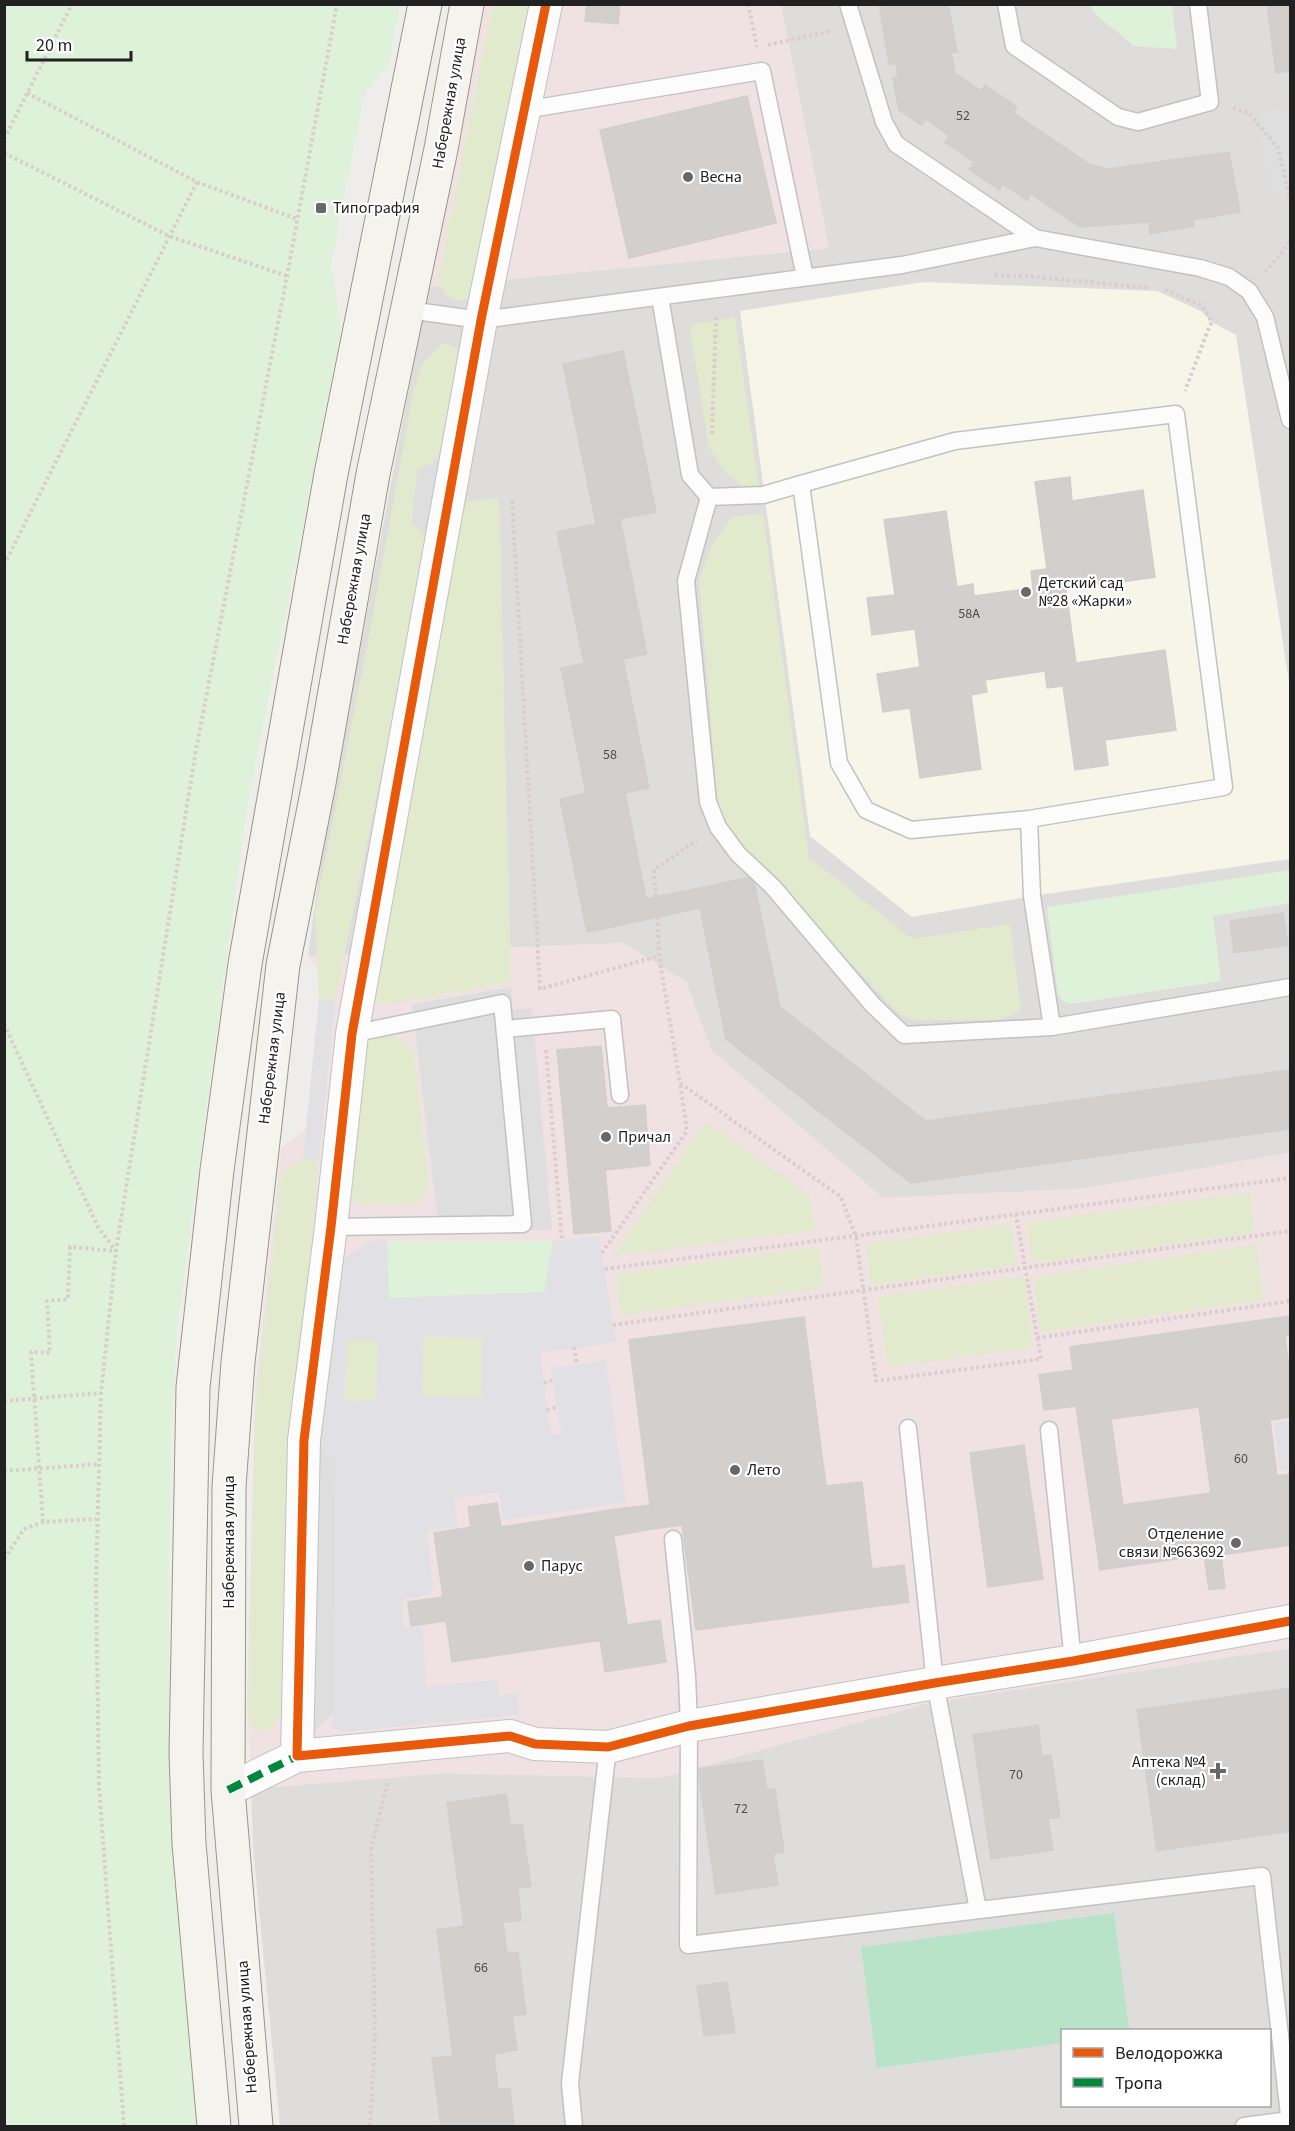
<svg xmlns="http://www.w3.org/2000/svg" width="1295" height="2131" font-family="'Source Sans 3',sans-serif">
  <style>
    .residential { fill: #dedddc; fill-rule: evenodd }
    .commercial { fill: #f0e2e3 }
    .education { fill: #f7f4e8 }
    .grass { fill: #e1eacc }
    .park { fill: #ddf2d8 }
    .pitch { fill: #b9e3c9 }
    .parking { fill: #dfdede }
    .plaza { fill: #e1e1e5; fill-rule: evenodd }
    .building { fill: #d2cfcd; stroke: #d2cecc; stroke-width: 1.5; fill-rule: evenodd }
    .lines { fill: none; stroke-linecap: round; stroke-linejoin: round }
    .service-casing { stroke: #c2c2c1; stroke-width: 19 }
    .minor-casing { stroke: #c2c2c1; stroke-width: 34 }
    .secondary-casing { stroke: #999783; stroke-width: 35 }
    .path { stroke: #dbcdce; stroke-width: 4; stroke-dasharray: 3 3; stroke-linecap: butt }
    .service { stroke: #fdfcfc; stroke-width: 16 }
    .minor { stroke: #fdfcfc; stroke-width: 32 }
    .secondary { stroke: #f4f3ed; stroke-width: 33 }
    .quiet { stroke: #00873e; stroke-width: 8; stroke-dasharray: 15 8; stroke-linecap: butt }
    .cycleway-casing { stroke: #fff; stroke-width: 13 }
    .cycleway { stroke: #e8590c; stroke-width: 9 }
    .poi-dot { fill: #696868; stroke: #fff; stroke-width: 2 }
    .labels { text-anchor: middle; dominant-baseline: central; stroke-width: 4.5; stroke-linejoin: round; paint-order: stroke }
    .number-label { font-size: 14px; fill: #4d4c4c }
    .street-label { font-size: 16px; fill: #212121; stroke: #fff }
    .poi-label { font-size: 16px; fill: #212121; stroke: #fff; text-anchor: start }
  </style>
  <rect width="100%" height="100%" fill="#efedeb"/>
  <!-- residential -->
  <path class="residential" d="M781,5H1290V1153L1081,1189L883,1198L711,1050L686,982L623,943L308,956L323,845L428,287L829,248Z
    M1290,1648V2126H280L253,1847L251,1789L444,1773L660,1778L928,1703ZM1062,2030H1270V2106H1062Z"/>
  <!-- commercial -->
  <path class="commercial" d="M485,5H781L829,248L428,287Z
    M623,943L686,982L711,1050L883,1198L1081,1189L1290,1153V1648L928,1703L660,1778L444,1773L251,1789L247,1699L255,1391L281,1148L314,1122L329,990L308,956Z"/>
  <!-- education -->
  <path class="education" d="M923,282L1157,291L1201,311L1212,322L1236,335L1290,689V859L1032,896L912,917L810,836L740,311Z"/>
  <!-- grass -->
  <path class="grass" d="M495,5H536L473,296C453,308 440,293 439,274L491,13Z
    M735,317L759,489L749,490L743,487L724,471L709,447L690,330L694,324Z
    M441,344C452,344 456,346 462,355L444,455L417,472L412,522L429,539L335,1001L319,999L315,912L367,647L414,388L422,365Z
    M499,498L511,982L381,1005L370,998L453,503Z
    M763,514L809,857L912,939L1010,924L1021,1009L1010,1016L997,1020H922L909,1019L898,1013L733,838L718,806L699,579L713,543L732,517Z
    M391,1036L404,1041L414,1052L429,1188L423,1198L414,1205L359,1204L350,1196L362,1046L369,1041Z
    M712,1125L810,1196L816,1230L613,1256L701,1128Z
    M303,1159L319,1160L293,1436L287,1702L273,1728L266,1732L259,1730L248,1722L255,1413L282,1171Z
    M1250,1193L1255,1233L1033,1263L1027,1222Z
    M1011,1224L1017,1265L871,1285L866,1244Z
    M1256,1245L1264,1300L1041,1332L1033,1277Z
    M819,1247L824,1288L621,1315L616,1274Z
    M1024,1277L1033,1347L888,1367L878,1297Z
    M424,1335L483,1338L481,1398L422,1396Z
    M347,1340L378,1341L376,1401L345,1400Z"/>
  <!-- park -->
  <path class="park" d="M5,5H400L389,63L364,95L331,264L341,330L246,813L177,1329L171,1435L169,1580V1800L200,2126H5Z
    M1091,5H1172L1177,49L1134,46L1092,11Z
    M1290,870V903L1213,916L1221,981L1071,1004L1063,1001L1058,995L1047,907Z
    M387,1241H553L545,1292L388,1298Z"/>
  <!-- pitch -->
  <path class="pitch" d="M1114,1913L1129,2030H1062V2043L877,2068L861,1947Z"/>
  <!-- parking -->
  <path class="parking" d="M1290,108V194L1270,197L1258,112Z
    M444,455L429,539L412,522L417,471Z
    M511,987L513,1010L532,1008L552,1230L439,1231L412,1004Z
    M313,1440L336,1461L334,1712L311,1735Z"/>
  <!-- plaza -->
  <path class="plaza" d="M319,999L335,1001L319,1160L303,1159Z
    M599,1236L616,1342L540,1353L551,1435L561,1433L551,1368L606,1360L626,1502L503,1520L499,1492L454,1498L458,1527L427,1531L433,1588L431,1594L403,1600V1628L423,1627L426,1686L497,1680L499,1696L517,1693L519,1715L342,1732L330,1727L334,1712L336,1461L313,1440L336,1262L372,1241H387L389,1298L544,1292L553,1241ZM424,1336L483,1338L481,1398L422,1396ZM347,1340L378,1341L376,1401L345,1400Z
    M1290,1421V1469L1280,1471L1274,1423Z"/>
  <!-- building -->
  <path class="building" d="M587,4H620L618,24L585,21Z
    M879,4H948L957,52L951,53L955,73L981,91L985,85L1017,107L1013,113L1089,164L1108,169L1229,152L1240,212L1193,220L1194,226L1150,234L1149,222L1080,227L1031,194L1027,200L1003,184L999,190L969,169L974,162L945,142L949,136L926,119L921,125L899,110L893,78L898,77L896,64H889Z
    M1267,4H1290V71L1276,73Z
    M747,96L776,223L629,258L600,130Z
    M623,351L656,512L620,519L647,654L623,659L649,788L625,793L646,899L753,877L780,1007L926,1121L1290,1070V1129L911,1183L726,1039L700,908L587,932L560,799L586,793L561,668L584,663L557,532L596,524L563,364Z
    M1070,477L1072,501L1143,490L1155,577L1066,590L1076,663L1165,650L1176,730L1105,740L1108,765L1075,770L1063,686L1047,688L1045,671L985,680L987,692L971,695L981,769L920,778L910,708L883,712L877,674L920,667L915,629L872,635L867,598L895,595L884,520L946,511L957,587L973,584L974,596L1033,588L1031,571L1047,569L1035,482Z
    M1283,913L1288,945L1234,953L1230,921Z
    M601,1046L607,1108L645,1105L650,1165L605,1170L611,1231L574,1234L557,1050Z
    M1290,1316V1335L1285,1336L1290,1376V1417L1270,1420L1277,1476L1290,1474V1545L1221,1555L1225,1588L1209,1590L1204,1555L1100,1570L1076,1406L1044,1410L1039,1375L1073,1370L1070,1347ZM1199,1407L1211,1493L1123,1505L1111,1419Z
    M804,1317L826,1486L862,1482L872,1569L904,1565L909,1602L696,1630L682,1525L653,1529L629,1340Z
    M1024,1445L1043,1579L988,1587L970,1453Z
    M497,1503L501,1527L610,1510L629,1636L452,1662L446,1621L411,1626L408,1602L443,1597L434,1533L471,1527L468,1507Z
    M650,1505L653,1529L614,1536L610,1510Z
    M660,1620L666,1662L605,1672L600,1640L629,1636L627,1625Z
    M1290,1688V1831L1157,1851L1137,1710Z
    M1038,1725L1042,1756L1051,1755L1060,1817L1048,1819L1053,1850L991,1859L973,1735Z
    M762,1760L767,1790L775,1789L784,1852L773,1854L778,1885L716,1894L698,1769Z
    M506,1794L511,1826L522,1824L531,1886L518,1888L521,1920L503,1922L507,1953L518,1952L526,2014L512,2016L517,2050L494,2054L498,2090L510,2088L514,2126H441L432,2058L453,2056L437,1930L464,1926L447,1803Z
    M727,1982L735,2032L704,2036L697,1986Z"/>
  <g class="lines">
    <defs>
      <path id="service" d="M848,4L884,122L896,144L1035,238L1200,268L1229,277L1249,291L1265,317L1290,420
        M1006,4L1014,46L1118,117L1138,122L1210,102L1198,4
        M524,110L762,71L805,277
        M660,297L690,475L709,497L686,581L708,802L718,827L738,854L773,887L872,1004L904,1035L1052,1027L1290,987
        M408,310L481,320L902,265L1035,238
        M1176,414L1224,787L1029,819L911,830L866,810L839,763L801,484L955,441Z
        M709,497L763,495L801,484
        M1029,819L1032,896L1052,1027
        M505,1029L612,1019L620,1095
        M331,1227L523,1224L502,1003L352,1034
        M908,1428L935,1683L978,1910
        M1049,1430L1073,1661
        M673,1539L687,1676L689,1726L688,1945L1262,1876L1290,2124
        M574,2126L570,2083L608,1747
        M1244,2126L1290,2120"/>
      <path id="minor" d="M546,4L481,320L352,1034L331,1227L304,1440L297,1756L510,1736L535,1744L608,1747L689,1726L935,1683L1073,1661L1290,1621
        M228,1790L297,1756"/>
      <path id="secondary" d="M214,2126L189,1844L186,1753L193,1387L217,1170L245,964L331,474L425,4
        M256,2126L228,1790L229,1487L238,1362L283,965L319,783L373,474L441,149L467,4"/>
    </defs>
    <!-- service casing -->
    <use href="#service" class="service-casing"/>
    <!-- minor casing -->
    <use href="#minor" class="minor-casing"/>
    <!-- secondary casing -->
    <use href="#secondary" class="secondary-casing"/>
    <!-- path -->
    <path class="path" d="M748,4L757,47
      M768,45L831,31
      M27,93L197,182L297,219
      M1233,108L1249,113L1278,148L1290,198
      M4,139L72,4
      M4,153L169,236L287,276
      M1265,272L1290,242
      M995,275L1026,276L1149,288
      M1165,290L1201,305L1212,322L1208,330L1185,391
      M712,434L716,316
      M512,501L540,989L659,956
      M4,565L197,182
      M656,897L654,870L697,840
      M658,917L659,956L680,1083L841,1197L856,1237L876,1381L1041,1359L1016,1215
      M4,1024L98,1227L116,1251
      M546,1050L562,1240
      M602,1253L687,1131L680,1083
      M605,1269L1290,1178
      M613,1325L1290,1231
      M1037,1338L1290,1301
      M574,1347L577,1364
      M544,1383L553,1380
      M4,1401L101,1393
      M547,1410L557,1407
      M4,1471L99,1464
      M43,1522L31,1352L50,1353L47,1301L68,1299L70,1247L116,1251
      M4,1559L24,1529L43,1522L96,1519
      M124,2126L99,1786L96,1583L101,1393L116,1251L195,755L287,276L337,4
      M370,2126L375,2037L371,1850L388,1781"/>
    <!-- service -->
    <use href="#service" class="service"/>
    <!-- minor -->
    <use href="#minor" class="minor"/>
    <!-- secondary -->
    <use href="#secondary" class="secondary"/>
    <!-- quiet -->
    <path class="quiet" d="M228,1790L297,1756"/>
    <defs>
      <path id="cycleway" d="M546,4L481,320L352,1034L331,1227L304,1440L297,1756L510,1736L535,1744L608,1747L689,1726L935,1683L1073,1661L1290,1621"/>
    </defs>
    <!-- cycleway casing -->
    <use href="#cycleway" class="cycleway-casing"/>
    <!-- cycleway -->
    <use href="#cycleway" class="cycleway"/>
  </g>
  <!-- markers -->
  <g class="poi-dot">
    <circle cx="688" cy="177" r="6"/>
    <rect x="315" y="202" width="12" height="12" rx="3"/>
    <circle cx="1026" cy="592" r="6"/>
    <circle cx="606" cy="1137" r="6"/>
    <circle cx="735" cy="1470" r="6"/>
    <circle cx="1236" cy="1543" r="6"/>
    <circle cx="529" cy="1566" r="6"/>
    <path d="M1215 1762h6v6h6v6h-6v6h-6v-6h-6v-6h6z"/>
  </g>
  <g class="labels">
    <!-- number labels -->
    <g class="number-label">
      <text x="963" y="116">52</text>
      <text x="969" y="614">58А</text>
      <text x="610" y="755">58</text>
      <text x="1241" y="1459">60</text>
      <text x="1016" y="1775">70</text>
      <text x="741" y="1809">72</text>
      <text x="481" y="1968">66</text>
    </g>
    <!-- street labels -->
    <g class="street-label">
      <text transform="translate(449 103) rotate(-80)">Набережная улица</text>
      <text transform="translate(354 579) rotate(-80)">Набережная улица</text>
      <text transform="translate(272 1058) rotate(-83)">Набережная улица</text>
      <text transform="translate(229 1542) rotate(-90)">Набережная улица</text>
      <text transform="translate(247 2027) rotate(-94)">Набережная улица</text>
    </g>
    <!-- poi labels -->
    <g class="poi-label">
      <text x="700" y="177">Весна</text>
      <text x="333" y="208">Типография</text>
      <text x="1038" y="583">Детский сад<tspan x="1038" dy="18">№28 «Жарки»</tspan></text>
      <text x="618" y="1137">Причал</text>
      <text x="747" y="1470">Лето</text>
      <text x="1224" y="1534" text-anchor="end">Отделение<tspan x="1224" dy="18">связи №663692</tspan></text>
      <text x="541" y="1566">Парус</text>
      <text x="1206" y="1762" text-anchor="end">Аптека №4<tspan x="1206" dy="18">(склад)</tspan></text>
    </g>
  </g>
  <!-- border -->
  <rect width="1295" height="2131" fill="none" stroke="#212121" stroke-width="12"/>
  <!-- legend -->
  <rect x="1061" y="2029" width="210" height="78" fill="#ffffff" stroke="#a6a6a6" stroke-width="1.5"/>
  <rect x="1073" y="2048" width="30" height="9" fill="#e8590c" stroke="#a6a6a6" stroke-width="1.5"/>
  <text x="1115" y="2059" font-size="18" fill="#212121">Велодорожка</text>
  <rect x="1073" y="2078" width="30" height="9" fill="#00873e" stroke="#a6a6a6" stroke-width="1.5"/>
  <text x="1115" y="2089" font-size="18" fill="#212121">Тропа</text>
  <!-- scale -->
  <path d="M27 51v9h104v-9" fill="none" stroke="#212121" stroke-width="3"/>
  <text x="36" y="51" font-size="18" fill="#212121" stroke="#ffffff" stroke-width="4.5" paint-order="stroke">20 m</text>
</svg>
